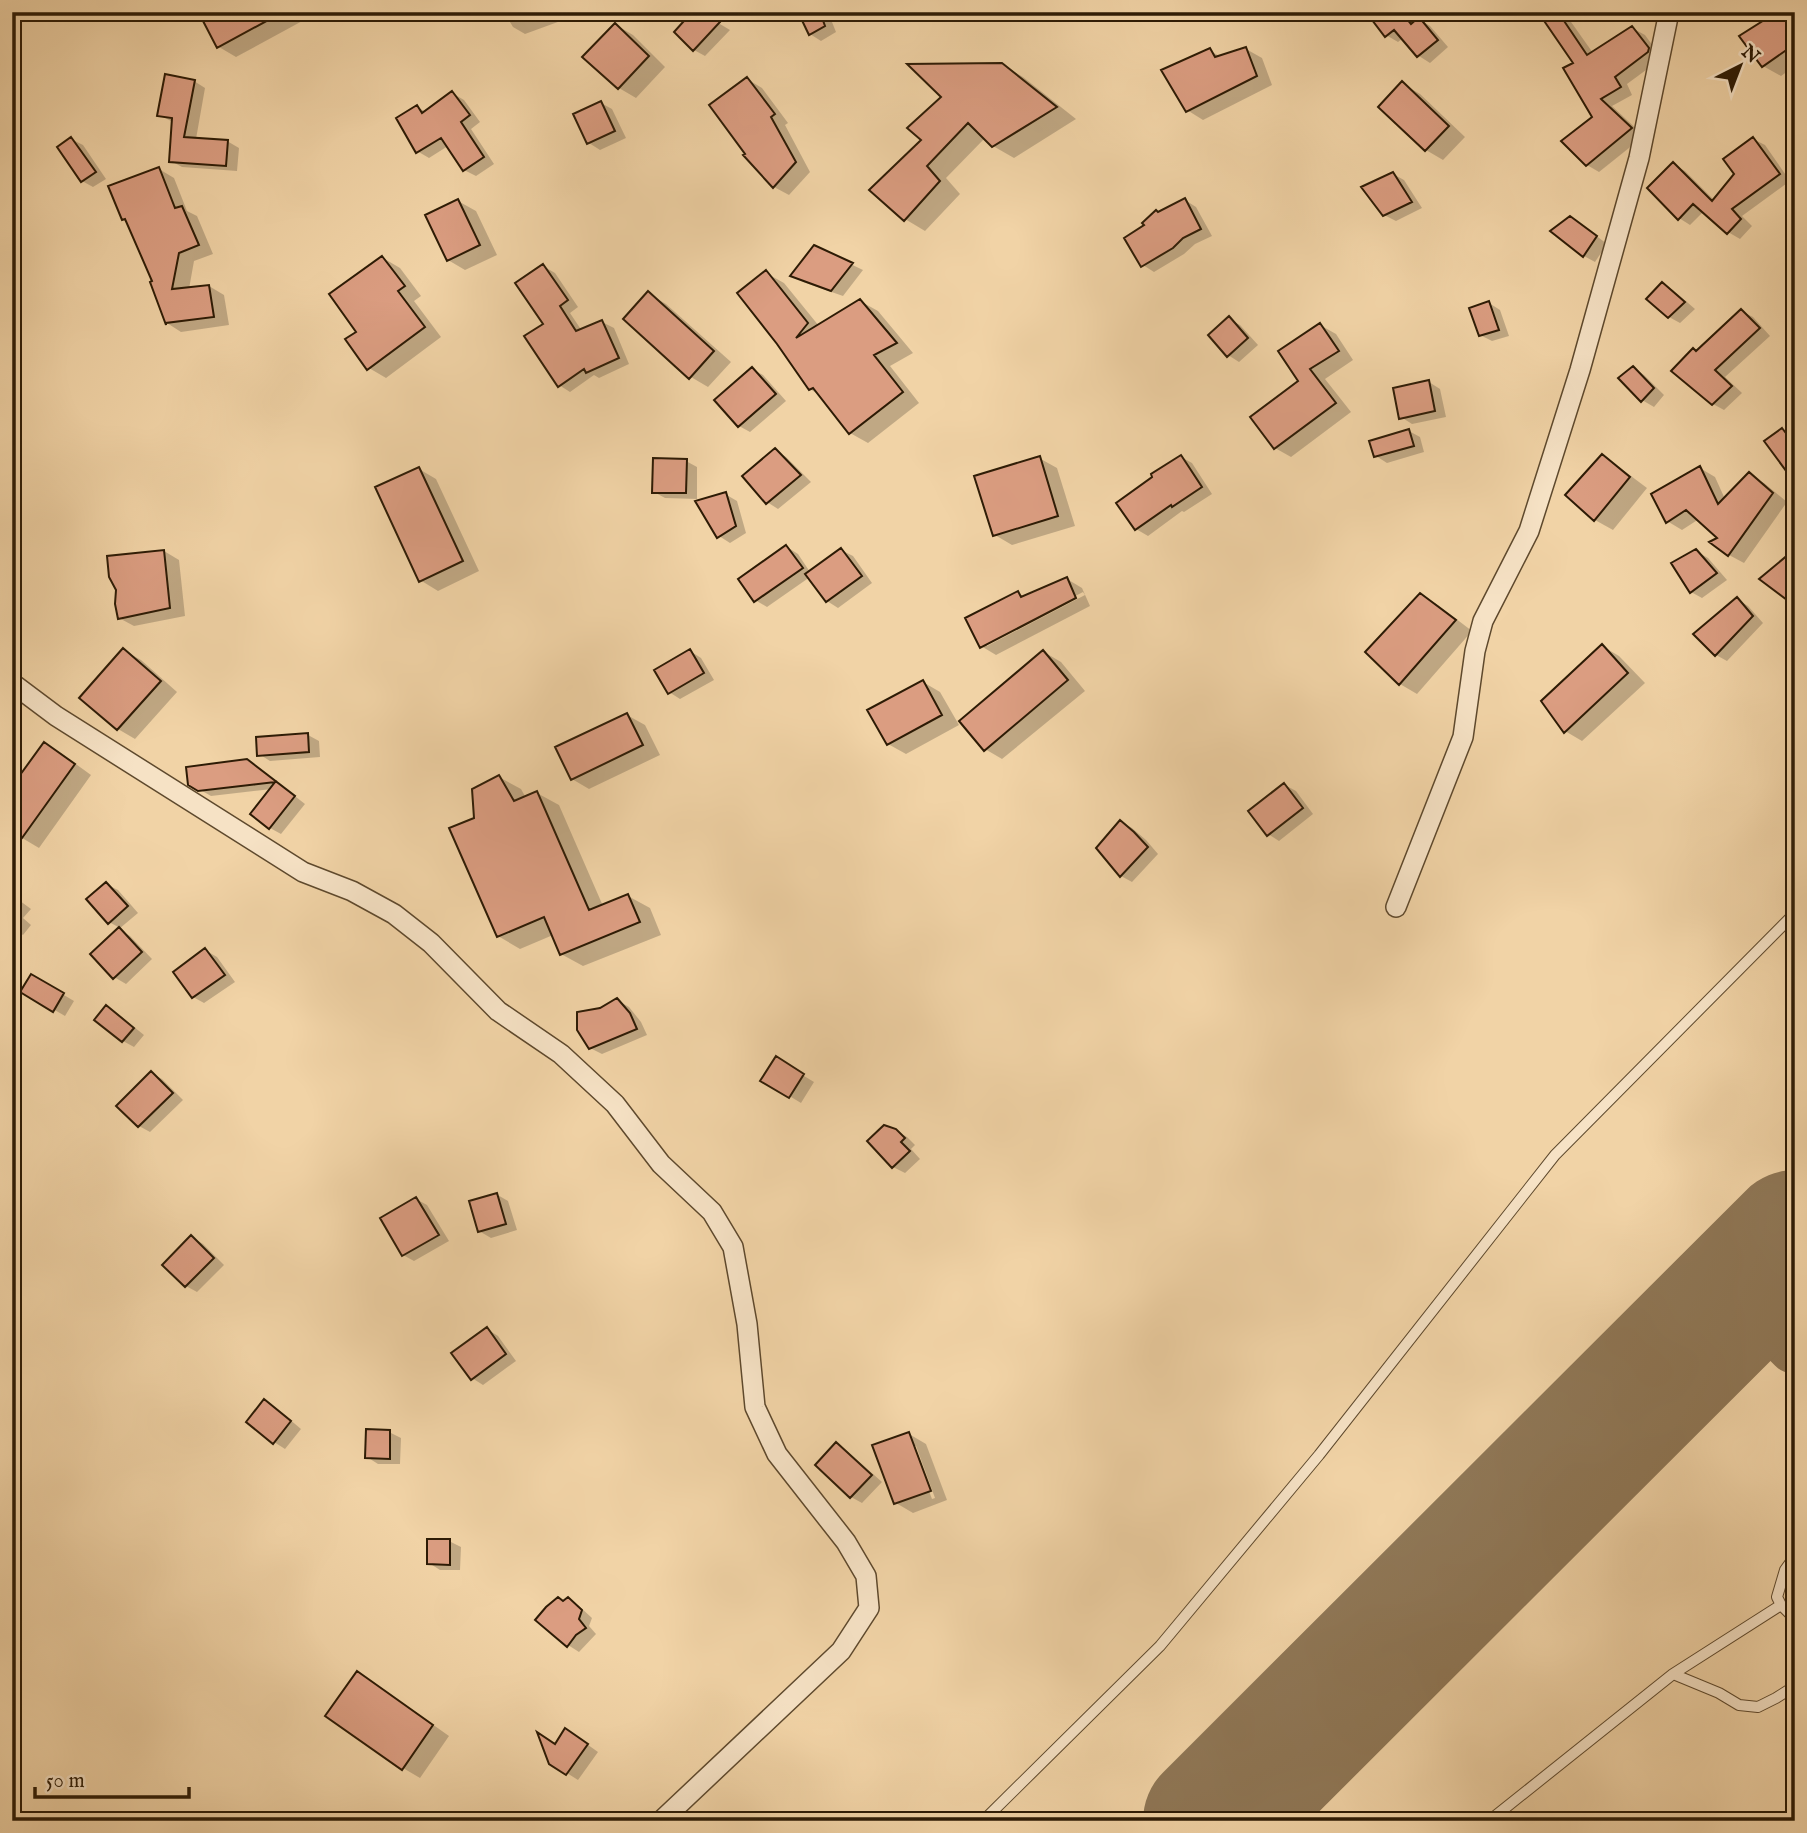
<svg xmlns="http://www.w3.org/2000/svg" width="1807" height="1833" font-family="'IM FELL English',serif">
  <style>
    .shadow { fill: #0003; fill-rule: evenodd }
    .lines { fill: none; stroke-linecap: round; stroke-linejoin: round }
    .taxiway { stroke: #8f7756; stroke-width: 56 }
    .runway { stroke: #8f7756; stroke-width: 138 }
    .building { fill: #db9d81; stroke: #2d1b05; stroke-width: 2 }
    .service-casing { stroke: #5e492d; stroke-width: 12 }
    .minor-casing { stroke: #5e492d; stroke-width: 22 }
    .service { stroke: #f6e2c5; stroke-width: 10 }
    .minor { stroke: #f6e2c5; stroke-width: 19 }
  </style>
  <rect width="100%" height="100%" fill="#f1d3a6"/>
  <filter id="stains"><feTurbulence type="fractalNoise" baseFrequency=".00286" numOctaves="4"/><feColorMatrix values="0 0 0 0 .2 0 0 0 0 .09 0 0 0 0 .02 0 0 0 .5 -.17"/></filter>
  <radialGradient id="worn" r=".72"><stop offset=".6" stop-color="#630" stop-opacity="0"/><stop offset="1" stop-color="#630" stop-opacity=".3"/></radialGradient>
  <!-- shadow -->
  <path class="shadow" d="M204,12H303L306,19L236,57L219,47Z
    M504,12H572L566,19L525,34L513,27Z
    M700,12L730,30L705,56L694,50L676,32Z
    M799,12H828L836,32L821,41L810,34Z
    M1408,12L1415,23L1419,19L1430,26L1448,47L1430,63L1419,56L1403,38L1398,42L1386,35Z
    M1540,12H1564L1593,53L1632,28L1645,35L1661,57V59L1627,84L1632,95L1612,106L1644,136L1599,172L1587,165L1594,117L1575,63Z
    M1795,12V66L1781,76L1763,66Z
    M616,25L633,35L665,67L636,98L619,88Z
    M1246,49L1262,58L1272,85L1203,120L1187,110L1209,50L1221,57Z
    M12,64L19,87L12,88Z
    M1002,64L1023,77L1076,119L1014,158L993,146L985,138L946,178L960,194L925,231L905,219L872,190Z
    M747,79L762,88L788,123L785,125L810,172L789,195L774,187L746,155Z
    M194,81L205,88L196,139L227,141L239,148L237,171L182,167L171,161L173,122L159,115Z
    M1403,84L1420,94L1465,137L1443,160L1426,150L1380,107Z
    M452,93L464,100L480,122L471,129L494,164L476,176L464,170L448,146L429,158L417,151V107L426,112Z
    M601,103L612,109L626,138L600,150L589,143Z
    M71,139L83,145L106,179L93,187L82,181Z
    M1753,139L1765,145L1790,181L1742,216L1752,226L1740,239L1728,232L1704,211L1690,225L1679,218L1673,164L1685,171L1714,200L1736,174Z
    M159,169L174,178L187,211L197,216L213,254L194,261L189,289L209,286L224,295L229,325L181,332L167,323L152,283L154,282L128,222L123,219Z
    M1393,174L1404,180L1422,208L1396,221L1384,215Z
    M1185,200L1196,207L1212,236L1195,244L1184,254L1154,272L1143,265L1147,225L1159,214Z
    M458,201L476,211L497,255L465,270L448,260Z
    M12,209L22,225L12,231Z
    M1582,225L1607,244L1595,262L1584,256L1553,231Z
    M815,247L863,270L843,296L803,282L793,276Z
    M383,258L400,268L421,296L414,301L441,337L386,378L369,368L358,332Z
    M543,266L555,273L578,307L570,313L582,331L602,322L614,328L629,364L599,378L594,375L570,392L559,385L545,325Z
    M766,273L784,283L819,326L860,301L878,311L913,353L890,366L919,403L868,443L850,433L821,396L810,389Z
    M1662,284L1673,290L1695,309L1680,323L1669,317Z
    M649,294L666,304L731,362L708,387L691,377Z
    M1489,303L1500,310L1509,336L1492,341L1480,335Z
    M1741,311L1753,317L1770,336L1725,377L1742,393L1724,410L1713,404L1673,371L1697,352Z
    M1229,319L1240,325L1258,345L1239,362L1228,355Z
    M1320,325L1336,334L1353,360L1325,379L1351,412L1291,457L1275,448Z
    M1633,368L1644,375L1664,395L1654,407L1642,400Z
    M752,369L763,375L786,401L750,432L739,426L717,400Z
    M1429,382L1440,389L1446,417L1412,424L1401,417Z
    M1782,430L1795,438V476Z
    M1409,431L1420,437L1424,452L1387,463L1376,456Z
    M775,450L786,457L811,482L778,509L767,502Z
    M1181,457L1192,463L1212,494L1184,512L1182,511L1148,536L1136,529Z
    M1602,457L1619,467L1647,488L1613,530L1595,520L1567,495Z
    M1039,458L1057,468L1075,526L1012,545L995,535Z
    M686,461L697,467V499L665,498L654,492Z
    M1700,468L1715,477L1725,499L1749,475L1764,483L1787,502L1744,563L1729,555L1720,538L1699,519L1682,530L1667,521Z
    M419,469L436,479L479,571L438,591L420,580Z
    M725,494L737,501L746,533L730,543L719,536Z
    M787,547L798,554L810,572L841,550L853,556L872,583L838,608L827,601L810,577L767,607L755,600Z
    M164,551L179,560L185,616L134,626L119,618Z
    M1696,551L1708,558L1727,580L1702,598L1691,592Z
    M1067,579L1082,588L1090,606L996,655L981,646L1018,593L1024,597ZM1083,592L1085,595L987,646V642Z
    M1420,595L1438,605L1472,631L1417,694L1400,684L1368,652Z
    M1737,599L1748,606L1763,623L1727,661L1716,655L1696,634Z
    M1602,646L1619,656L1645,683L1582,741L1565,731Z
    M123,650L141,660L177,692L135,739L118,729Z
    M690,651L701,658L714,680L680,699L669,692Z
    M1044,652L1061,662L1085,691L1002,759L985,749Z
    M923,682L940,692L959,725L906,754L888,744Z
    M627,715L645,725L660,755L589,789L572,779Z
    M308,735L319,741L320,757L270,761L259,754Z
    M45,744L62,754L91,775L39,848L12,832Z
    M247,761L259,768L305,804L281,834L270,828L272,789L211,796L190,784Z
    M499,777L521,789L526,798L537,793L559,805L603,906L628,896L650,908L661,935L583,966L561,954L553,935L520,949L498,936L476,819Z
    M1285,785L1296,791L1313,814L1279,841L1268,834Z
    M1121,822L1132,828L1146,840L1158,854L1132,882L1121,876L1098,848Z
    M106,884L118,890L138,913L119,929L130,936L152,959L126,984L114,977L92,954L120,928L109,922L89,899Z
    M12,895L31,909L23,918L31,925L23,935L15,930L12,933Z
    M205,950L217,957L235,982L204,1003L193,997Z
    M32,976L74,1001L65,1016L22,991Z
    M617,1000L629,1007L641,1022L647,1035L602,1054L590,1048Z
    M106,1007L118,1014L144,1035L134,1047L123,1041L97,1020Z
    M776,1059L814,1082L801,1103L763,1080Z
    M151,1073L162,1079L183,1100L150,1132L139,1126Z
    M895,1130L907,1137L915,1145L911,1149L920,1159L905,1173L893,1167L870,1141Z
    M496,1194L508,1201L517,1230L491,1238L479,1231Z
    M416,1199L427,1205L449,1241L414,1261L403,1255Z
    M192,1237L203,1244L224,1265L197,1292L186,1286Z
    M487,1329L498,1336L516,1361L483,1385L472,1378Z
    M265,1401L276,1408L301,1429L285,1449L274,1442Z
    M389,1432L401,1438L400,1464H378L367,1457Z
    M909,1434L926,1444L947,1500L913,1513L896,1503ZM912,1446H916L935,1498L932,1499Z
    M836,1444L847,1451L882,1482L862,1503L851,1497L817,1465Z
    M449,1541L461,1547L460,1570H440L429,1563Z
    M568,1599L579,1606L592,1618L589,1626L596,1634L579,1652L568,1645L563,1602Z
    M357,1673L374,1683L449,1736L420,1778L403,1768Z
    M577,1737L598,1752L578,1780L551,1763L556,1746Z"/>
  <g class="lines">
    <!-- taxiway -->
    <path class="taxiway" d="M1742,1293L1795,1346"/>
    <!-- runway -->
    <path class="runway" d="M1212,1821L1795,1239"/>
  </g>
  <!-- building -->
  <path class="building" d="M202,12H283L217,48L202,19L205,18Z
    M692,12H704L720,22L693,51L674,32Z
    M798,12H820L825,26L809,35Z
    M1366,12H1415L1407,19L1411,24L1419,17L1438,40L1417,57L1394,30L1385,37Z
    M1538,12H1558L1587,55L1632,26L1649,48L1648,52L1615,77L1621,87L1601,99L1632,128L1586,166L1561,141L1592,117L1563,68L1573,63Z
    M1777,12H1795V44L1762,67L1739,36Z
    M615,23L649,56L618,89L582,57Z
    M1246,47L1257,76L1186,112L1161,70L1210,48L1215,57Z
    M1002,63L1057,107L992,147L968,123L927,166L940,181L904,221L869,190L921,140L907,128L941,97L907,64Z
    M165,74L195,80L184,137L228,140L226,166L169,162L172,118L157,116Z
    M747,77L775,114L771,117L796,162L773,188L743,155L745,154L709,105Z
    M1402,81L1449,126L1425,151L1378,107Z
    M452,91L470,115L461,122L484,157L463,171L441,138L416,153L396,118L417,105L422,113Z
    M601,101L615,131L587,144L573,114Z
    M71,137L96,172L81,182L57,147Z
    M1753,137L1780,174L1732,209L1741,219L1727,234L1693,204L1678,220L1647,188L1673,162L1712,201L1734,174L1723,159Z
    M159,167L175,208L182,206L199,245L179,253L172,289L209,285L214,317L166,323V325L150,282L152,281L125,219L122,220L108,186Z
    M1393,172L1412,202L1383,216L1361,187Z
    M1185,198L1201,229L1183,238L1173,248L1141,267L1124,238L1144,225L1142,223L1156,210L1158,212Z
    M458,199L480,245L447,261L425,215Z
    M1570,216L1597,236L1583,257L1550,231Z
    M814,245L853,263L831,291L790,276Z
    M382,256L405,286L398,291L425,327L367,370L345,339L356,332L329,294Z
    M543,264L568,300L560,306L576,331L602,320L619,358L586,373L584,369L558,387L524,336L543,324L515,283Z
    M766,270L808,323L796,338L860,299L897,343L874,355L903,392L849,434L813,388L809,390L777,344L737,293Z
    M1662,282L1685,302L1668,318L1646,299Z
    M648,291L714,351L689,379L623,319Z
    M1489,301L1499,330L1479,336L1469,308Z
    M1741,309L1760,328L1715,370L1732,386L1712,405L1671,371L1693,348L1696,351Z
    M1229,316L1248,338L1227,357L1208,335Z
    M1320,323L1339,351L1310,369L1336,403L1274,449L1250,417L1298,381L1278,351Z
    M1633,366L1654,388L1641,402L1618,378Z
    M752,367L776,394L738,427L714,400Z
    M1429,380L1435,411L1399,419L1393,388Z
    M1782,428L1795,445V483L1764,441Z
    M1409,429L1414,446L1374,457L1369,441Z
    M775,448L801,475L766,504L742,476Z
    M1602,454L1630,477L1594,521L1565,495Z
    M1181,455L1202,487L1172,507L1171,505L1135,530L1116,503L1152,477L1151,474Z
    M1040,456L1058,516L993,536L974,476Z
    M653,458L687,459L686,493H652Z
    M1700,466L1718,504L1749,472L1773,493L1728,556L1709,542L1717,538L1686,510L1666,523L1651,494Z
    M419,467L463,561L419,582L375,487Z
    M726,492L736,526L717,538L695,501Z
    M786,545L803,568L754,602L738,579Z
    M841,548L862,576L826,602L805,574Z
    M1696,549L1717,573L1690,593L1671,563Z
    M1795,549V606L1759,579Z
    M164,550L170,608L118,619L115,604L116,590L109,577L107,556Z
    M1067,577L1076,598L980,648L965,618L1018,591L1021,597Z
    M1420,593L1456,620L1399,685L1365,652Z
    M1737,597L1753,616L1715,656L1693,634Z
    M1602,644L1628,673L1564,733L1541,701Z
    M123,648L161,681L117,730L79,698Z
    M690,649L704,673L668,694L654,670Z
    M1043,650L1068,680L984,751L959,721Z
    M923,680L942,715L887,745L867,710Z
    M627,713L643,745L571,780L555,747Z
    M308,733L309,752L257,756L256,737Z
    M44,742L75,764L12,852V786Z
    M247,759L295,796L269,829L250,814L275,782L198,791L188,785L186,767Z
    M499,775L514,801L537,791L589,910L628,894L640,922L560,955L544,917L497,937L449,828L474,818L472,789Z
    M1284,783L1303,808L1267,836L1248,811Z
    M1120,820L1134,832L1148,847L1120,877L1096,848Z
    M106,882L128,906L108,924L86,899Z
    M119,927L142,952L113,979L90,954Z
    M205,948L225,975L192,998L173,972Z
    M31,974L64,993L53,1012L20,992Z
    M617,998L630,1013L637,1029L589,1049L577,1030V1012L600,1008Z
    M106,1005L134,1028L122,1042L94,1020Z
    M776,1056L804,1074L789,1098L760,1081Z
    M151,1071L173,1093L138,1127L116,1106Z
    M884,1125L896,1129L905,1138L901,1142L910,1151L892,1168L867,1141Z
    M497,1193L506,1224L478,1232L469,1201Z
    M416,1197L439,1235L402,1256L380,1218Z
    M191,1235L214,1258L185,1287L162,1265Z
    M487,1327L506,1354L471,1380L451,1353Z
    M264,1399L291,1421L273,1444L246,1422Z
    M366,1429L390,1430V1459L365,1458Z
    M909,1432L931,1491L894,1504L872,1445Z
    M836,1442L872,1475L850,1498L815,1465Z
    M427,1539H450V1565L427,1564Z
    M558,1597L563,1601L568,1597L582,1610L579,1619L586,1628L576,1635L567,1647L535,1620L546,1607Z
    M357,1671L433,1725L402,1770L325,1716Z
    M565,1728L588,1744L566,1775L549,1764L537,1732L555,1744Z"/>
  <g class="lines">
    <defs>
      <path id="service" d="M1795,1556L1785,1570L1777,1597L1781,1605L1795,1619
        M1673,1674L1719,1693L1739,1705L1758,1707L1776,1698L1795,1686
        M983,1821L1160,1646L1319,1455L1555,1155L1795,913
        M1489,1821L1673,1674L1781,1605"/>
      <path id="minor" d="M12,683L56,716L303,872L352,891L394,914L431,943L498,1011L561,1054L615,1104L661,1164L712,1212L733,1247L747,1324L755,1407L777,1454L846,1542L866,1576L869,1608L841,1651L661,1821
        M1396,907L1463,737L1475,651L1483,621L1529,531L1580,370L1639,158L1669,12"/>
    </defs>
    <!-- service casing -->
    <use href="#service" class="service-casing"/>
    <!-- minor casing -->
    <use href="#minor" class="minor-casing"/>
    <!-- service -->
    <use href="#service" class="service"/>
    <!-- minor -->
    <use href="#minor" class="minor"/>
  </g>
  <!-- margin -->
  <rect width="1807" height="1833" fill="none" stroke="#f1d3a6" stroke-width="42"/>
  <rect x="14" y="14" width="1779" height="1805" fill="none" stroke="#2d1b05" stroke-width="3.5"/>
  <rect x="21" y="21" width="1765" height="1791" fill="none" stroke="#2d1b05" stroke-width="2"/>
  <!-- north arrow -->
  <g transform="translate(1740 66) rotate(42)" stroke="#f6e2c5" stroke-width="5" paint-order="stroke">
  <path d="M0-5L12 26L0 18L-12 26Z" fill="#2d1b05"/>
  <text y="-10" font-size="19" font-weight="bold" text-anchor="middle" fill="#2d1b05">N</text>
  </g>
  <!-- scale -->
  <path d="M35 1787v10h154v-10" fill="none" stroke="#2d1b05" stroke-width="3.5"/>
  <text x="46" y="1787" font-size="21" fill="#2d1b05" stroke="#f6e2c5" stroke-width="5" paint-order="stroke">50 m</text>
  <rect width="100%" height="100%" filter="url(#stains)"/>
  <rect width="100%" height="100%" fill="url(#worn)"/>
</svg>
